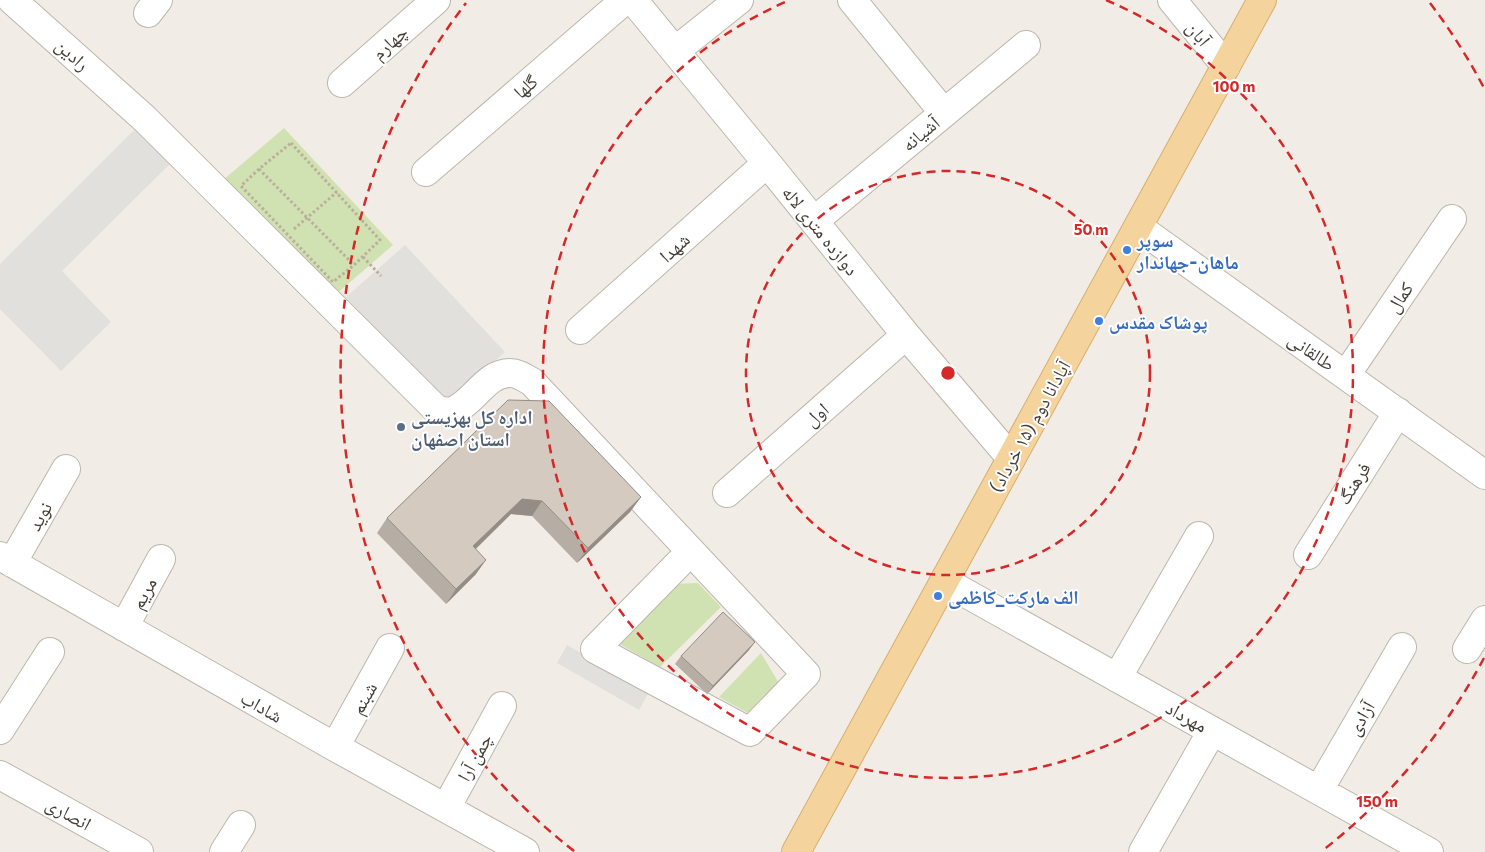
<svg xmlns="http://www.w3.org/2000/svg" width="1485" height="852" font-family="Commissioner,'Noto Naskh Arabic',sans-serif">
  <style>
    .green { fill: #d0e1b2 }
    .parking { fill: #e2e0dd }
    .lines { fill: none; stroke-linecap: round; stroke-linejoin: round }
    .minor-casing { stroke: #beb6ac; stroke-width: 30 }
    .major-casing { stroke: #d7ae6e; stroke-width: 30 }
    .path { stroke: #bcae9c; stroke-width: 3; stroke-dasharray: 2.5 2.5; stroke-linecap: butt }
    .minor { stroke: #fff; stroke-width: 28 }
    .major { stroke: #f4d39c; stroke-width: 28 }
    .wall { fill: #b6aea4 }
    .shaded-wall { fill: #948d86 }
    .building { fill: #d4cabf; stroke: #948d86 }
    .ring { fill: none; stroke: #d62828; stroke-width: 2.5; stroke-dasharray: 9 6 }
    .shop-dot { fill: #3f7fe0; stroke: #fff; stroke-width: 2 }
    .service-dot { fill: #5c6f8a; stroke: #fff; stroke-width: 2 }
    .labels { text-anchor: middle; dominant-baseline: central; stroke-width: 4; stroke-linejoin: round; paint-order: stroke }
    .street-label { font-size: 19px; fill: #433d36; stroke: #fff }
    .shop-label { font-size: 19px; font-weight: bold; fill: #366cbe; stroke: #fff; text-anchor: start }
    .service-label { font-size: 19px; font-weight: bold; fill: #4e5e75; stroke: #fff; text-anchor: start }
    .centre { fill: #d62828; stroke: #fff; stroke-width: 2.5 }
    .ring-label { font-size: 15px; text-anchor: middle; font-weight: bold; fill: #d62828; stroke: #fff; stroke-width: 4; stroke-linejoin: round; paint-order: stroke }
  </style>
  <rect width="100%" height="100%" fill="#f1ede6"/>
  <!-- green -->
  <path class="green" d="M284,128L393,245L334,296L222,181Z
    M698,583L721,607L660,667L618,643L674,584Z
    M761,653L780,685L750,714L719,697Z"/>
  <!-- parking -->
  <path class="parking" d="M145,119L180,154L62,271L111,322L61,371L0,309V264Z
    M405,245L505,352L446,405L346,297Z
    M567,645L649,692L639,710L557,663Z"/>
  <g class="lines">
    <defs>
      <path id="minor" d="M12,0L145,119L436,409C442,411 449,413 455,410C475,401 486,373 510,373C518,373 525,378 532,382L806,674L750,732L595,649L690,552
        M633,0L767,163L906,335L1011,458
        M852,0L944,113
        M1172,0L1226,66
        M148,13L158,0
        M675,51L739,0
        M342,83L436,0
        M426,172L625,0
        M814,221L1026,45
        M1138,227L1485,475
        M580,330L767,163
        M1346,375L1452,219
        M727,493L906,335
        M1308,555L1398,412
        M0,556L335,747L525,852
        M12,563L66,469
        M944,581L1429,852
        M124,627L161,559
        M1467,649L1485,620
        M1117,678L1199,536
        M0,730L50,652
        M335,747L390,648
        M0,775L139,852
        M1319,790L1402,647
        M446,808L502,706
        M224,852L241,825
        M1143,852L1212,731"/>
      <path id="major" d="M796,852L1262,0"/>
    </defs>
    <!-- minor casing -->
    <use href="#minor" class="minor-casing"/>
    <!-- major casing -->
    <use href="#major" class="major-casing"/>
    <!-- path -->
    <path class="path" d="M291,143L380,240L354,265L333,282L241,186L259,169Z
      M259,169L354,265
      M294,229L337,192
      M363,257L381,276"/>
    <!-- minor -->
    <use href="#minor" class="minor"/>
    <!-- major -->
    <use href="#major" class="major"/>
  </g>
  <!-- wall -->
  <path class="wall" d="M508,400L641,497L630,512L577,563L532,516L511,514L476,549V574L446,604L377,533L387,518Z
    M749,650L707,694L675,664L681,656Z"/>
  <!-- shaded-wall -->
  <path class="shaded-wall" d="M641,497L630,512L577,563L588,548Z
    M522,499L542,501L532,516L511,514L463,561L473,546Z
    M486,560L476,574L446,604L456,589Z
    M755,642L749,650L707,694L713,686Z"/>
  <!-- building -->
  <path class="building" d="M508,400L549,401L641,497L588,548L542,501L522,499L473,546L486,560L456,589L387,518Z
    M723,612L755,642L713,686L681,656Z"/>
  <!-- distance rings -->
  <g class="ring">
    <circle cx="948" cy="373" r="202"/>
    <path d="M1106 0A405 405 0 1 1 790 0"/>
    <path d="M1484 658A607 607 0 0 1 1322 851M574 851A607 607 0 0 1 466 3M1430 3A607 607 0 0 1 1484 88"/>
  </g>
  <!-- markers -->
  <g class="shop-dot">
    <circle cx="1127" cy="250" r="5"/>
    <circle cx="1099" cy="321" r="5"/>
    <circle cx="938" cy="596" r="5"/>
  </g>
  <circle class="service-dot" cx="401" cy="427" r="5"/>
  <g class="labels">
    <!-- street labels -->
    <g class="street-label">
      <text transform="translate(1199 33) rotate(51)">آبان</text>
      <text transform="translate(389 42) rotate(-42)">چهارم</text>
      <text transform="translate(73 54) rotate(42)">رادین</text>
      <text transform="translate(525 86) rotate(-41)">گلها</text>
      <text transform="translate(920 133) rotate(-40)">آشیانه</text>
      <text transform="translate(821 230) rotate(51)">دوازده متری لاله</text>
      <text transform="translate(674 247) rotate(-42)">شهدا</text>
      <text transform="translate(1399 297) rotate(-56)">کمال</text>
      <text transform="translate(1312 351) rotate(35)">طالقانی</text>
      <text transform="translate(816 414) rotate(-41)">اول</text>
      <text transform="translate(1029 426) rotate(-61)">آپادانا دوم (۱۵ خرداد)</text>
      <text transform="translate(1353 483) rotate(-58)">فرهنگ</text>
      <text transform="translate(39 516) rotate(-61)">نوید</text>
      <text transform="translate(143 593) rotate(-61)">مریم</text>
      <text transform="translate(363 698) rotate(-61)">شبنم</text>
      <text transform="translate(262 706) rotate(30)">شاداب</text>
      <text transform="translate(1187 716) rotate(29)">مهرداد</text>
      <text transform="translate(1360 718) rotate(-60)">آزادی</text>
      <text transform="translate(474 757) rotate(-61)">چمن آرا</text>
      <text transform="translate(69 813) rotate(29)">انصاری</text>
    </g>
    <!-- shop labels -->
    <g class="shop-label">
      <text x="1137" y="239">سوپر<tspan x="1137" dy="22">ماهان-جهاندار</tspan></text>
      <text x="1109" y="321">پوشاک مقدس</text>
      <text x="948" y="596">الف مارکت_کاظمی</text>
    </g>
    <!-- service labels -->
    <g class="service-label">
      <text x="411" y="416">اداره کل بهزیستی<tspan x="411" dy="22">استان اصفهان</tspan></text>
    </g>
  </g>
  <circle cx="948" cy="373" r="8" class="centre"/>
  <g class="ring-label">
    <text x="1234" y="92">100 m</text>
    <text x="1091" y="235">50 m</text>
    <text x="1377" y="807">150 m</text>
  </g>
</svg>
